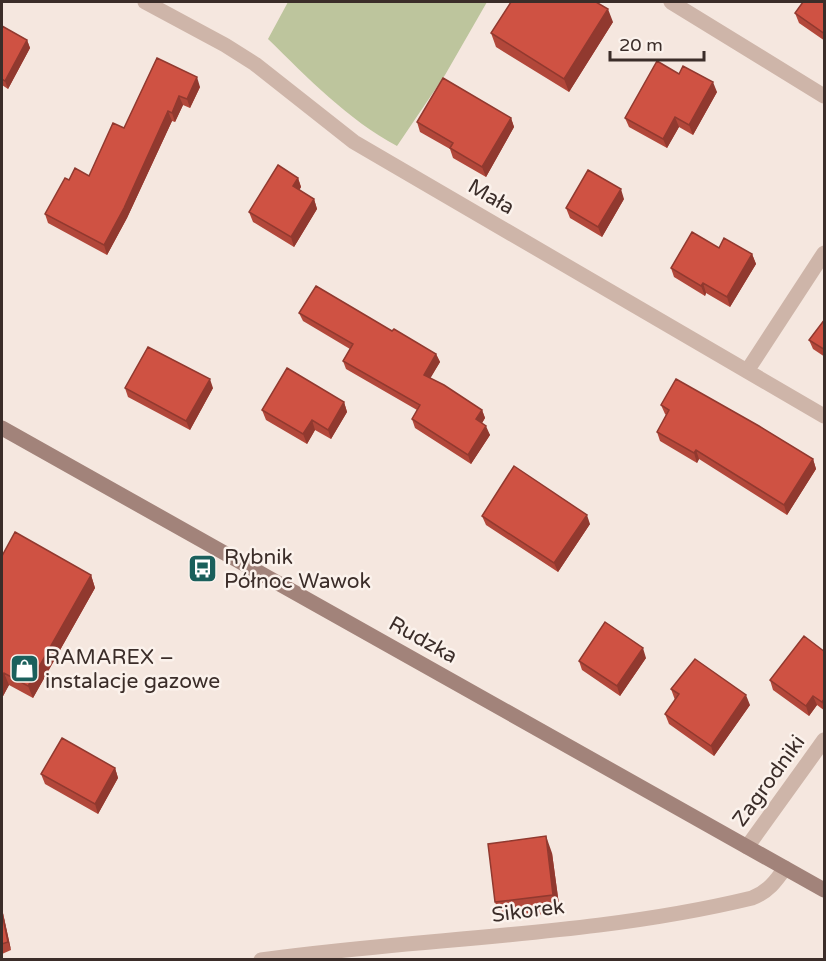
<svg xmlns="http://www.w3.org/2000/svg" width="826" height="961" font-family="'Varela Round',sans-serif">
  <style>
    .green { fill: #bdc59d }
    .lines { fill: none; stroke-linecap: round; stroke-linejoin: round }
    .street { stroke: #ceb5a9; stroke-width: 15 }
    .secondary { stroke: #a2837a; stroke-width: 15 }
    .wall { fill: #b2473a }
    .shaded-wall { fill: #91392f }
    .building { fill: #cf5243; stroke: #91392f; stroke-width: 1.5 }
    .labels { text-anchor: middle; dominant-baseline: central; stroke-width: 5; stroke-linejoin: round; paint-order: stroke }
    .street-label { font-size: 21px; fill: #3b2d29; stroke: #fbf2ec }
    .poi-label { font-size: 21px; fill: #3b2d29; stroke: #fbf2ec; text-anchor: start }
  </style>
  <rect width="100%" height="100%" fill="#f5e7df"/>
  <!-- green -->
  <path class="green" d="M288,2H487L445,75L397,146C347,119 308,78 268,39Z"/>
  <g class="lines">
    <!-- street -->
    <path class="street" d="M145,2L225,45L255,64L354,142L824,416
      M671,2L824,96
      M747,371L824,253
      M747,847L824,740
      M261,960C424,937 591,937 752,898C768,892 776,881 785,868"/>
    <!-- secondary -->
    <path class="secondary" d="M2,428L824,890"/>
  </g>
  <!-- wall -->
  <path class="wall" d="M825,2V41L799,23L795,13Z
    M613,22L569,92L496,47L491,33Z
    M2,26L27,40L30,48L8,89L2,85Z
    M157,58L200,87L190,108L183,105L175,122L172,121L127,218L107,255L48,223L45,214L69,180L89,176L124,128Z
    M679,74L717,92L693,135L679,127L667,148L629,127L625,118Z
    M511,118L514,127L486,177L453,158L450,149L420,132L417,122Z
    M298,178L301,187L299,190L314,199L317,209L294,247L253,222L249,212Z
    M624,199L602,237L570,218L566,208Z
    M719,248L752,254L756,264L730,307L706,293L705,296L674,277L671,268Z
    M299,313L392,331L436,354L440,362L430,378L482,410L485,418L482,423L490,435L471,464L415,428L412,419L417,410L346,369L343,361L350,349L303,321Z
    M825,319V357L813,349L809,340Z
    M125,388H213L190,430L128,397Z
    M344,402L347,412L331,439L315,430L307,444L266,420L262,410Z
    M661,405L813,459L816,469L787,515L699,459L697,463L660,441L657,432L666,415L665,414Z
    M482,516L590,524L558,572L486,525Z
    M2,556L91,575L95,588L33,698L9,685L2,698Z
    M825,652V711L817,705L809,716L773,690L770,680Z
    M646,658L620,696L582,670L579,661Z
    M671,689L750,705L714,756L669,724L665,714L675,700Z
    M115,768L118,778L98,814L45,784L41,774Z
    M552,853L560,912L501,919L495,902Z
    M2,909L11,950L2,954Z"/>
  <!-- shaded-wall -->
  <path class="shaded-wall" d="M608,9L613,22L569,92L564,79Z
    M27,40L30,48L8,89L5,81Z
    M197,77L200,87L190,108L187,99Z
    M713,82L717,92L693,135L689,125Z
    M179,96L183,105L175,122L172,113Z
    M168,111L172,121L127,218L107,255L104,245Z
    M675,117L679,127L667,148L663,139Z
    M511,118L514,127L486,177L482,167Z
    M298,178L301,187L296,196L293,186Z
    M621,189L624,199L602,237L598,227Z
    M314,199L317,209L294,247L291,237Z
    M752,254L756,264L730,307L727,297Z
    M703,283L706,293L705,296L701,286Z
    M436,354L440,362L427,384L424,375Z
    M210,379L213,388L190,430L186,421Z
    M344,402L347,412L331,439L328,430Z
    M482,410L485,418L479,428L476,419Z
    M312,420L315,430L307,444L303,434Z
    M486,426L490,435L471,464L468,455Z
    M696,450L699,459L697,463L694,453Z
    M813,459L816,469L787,515L784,505Z
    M587,515L590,524L558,572L554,563Z
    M91,575L95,588L33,698L28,686Z
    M643,648L646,658L620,696L617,686Z
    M4,673L9,685L2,698V678Z
    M746,695L750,705L714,756L711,746Z
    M813,696L817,705L809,716L806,706Z
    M825,698V710L822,702Z
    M115,768L118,778L98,814L95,804Z
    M546,836L552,853L560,912L553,895Z
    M2,909L3,913L11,950L8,942Z"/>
  <!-- building -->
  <path class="building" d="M511,2H596L608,9L564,79L491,33Z
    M803,2H825V34L795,13Z
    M2,26L27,40L5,81L2,79Z
    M157,58L197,77L187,99L179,96L172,113L168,111L124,208L104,245L45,214L65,178L69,180L75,168L89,176L113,123L124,128Z
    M657,61L679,74L683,66L713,82L689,125L675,117L663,139L625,118Z
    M443,78L511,118L482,167L450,148L453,143L417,122Z
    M278,165L298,178L293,186L314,199L291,237L249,212Z
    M588,170L621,189L598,227L566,208Z
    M692,232L719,248L724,238L752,254L727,297L703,283L701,286L671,268Z
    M316,286L392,331L394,329L436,354L424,375L444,385L482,410L476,419L486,426L468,455L412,419L420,405L343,361L353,344L299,313Z
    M825,319V350L809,340Z
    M148,347L210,379L186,421L125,388Z
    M287,368L344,402L328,430L312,420L303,434L262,410Z
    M676,379L759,426L813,459L784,505L696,450L694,453L657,432L669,410L661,405Z
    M514,466L587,515L554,563L482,516Z
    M15,532L91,575L28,686L4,673L2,678V556Z
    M605,622L643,648L617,686L579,661Z
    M804,636L825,652V698L822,702L813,696L806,706L770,680Z
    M695,659L746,695L711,746L665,714L679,694L671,689Z
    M62,738L115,768L95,804L41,774Z
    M546,836L553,895L495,902L488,844Z
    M2,913L8,942L2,944Z"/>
  <!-- icons -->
  <defs>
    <symbol id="bus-square" viewBox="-11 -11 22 22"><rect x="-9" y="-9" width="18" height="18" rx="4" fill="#1b605c" stroke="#fbf2ec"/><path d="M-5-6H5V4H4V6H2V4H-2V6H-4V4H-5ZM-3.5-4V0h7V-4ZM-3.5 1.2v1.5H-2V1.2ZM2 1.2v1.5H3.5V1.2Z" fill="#fff"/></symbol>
    <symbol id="shop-square" viewBox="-11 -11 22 22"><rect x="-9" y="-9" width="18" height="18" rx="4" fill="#1b605c" stroke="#fbf2ec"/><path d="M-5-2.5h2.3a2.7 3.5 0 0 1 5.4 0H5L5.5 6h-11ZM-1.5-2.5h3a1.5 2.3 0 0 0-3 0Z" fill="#fff"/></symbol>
  </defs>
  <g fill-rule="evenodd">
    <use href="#bus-square" x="186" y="552" width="33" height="33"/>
    <use href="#shop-square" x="8" y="652" width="33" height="33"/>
  </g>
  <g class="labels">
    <!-- street labels -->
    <g class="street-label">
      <text transform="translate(491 197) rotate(30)">Mała</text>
      <text transform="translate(423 640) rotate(29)">Rudzka</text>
      <text transform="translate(769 781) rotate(-54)">Zagrodniki</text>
      <text transform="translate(528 911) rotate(-7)">Sikorek</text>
    </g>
    <!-- poi labels -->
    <g class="poi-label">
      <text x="224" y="557">Rybnik<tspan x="224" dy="24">Północ Wawok</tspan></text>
      <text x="45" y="657">RAMAREX –<tspan x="45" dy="24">instalacje gazowe</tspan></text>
    </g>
  </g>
  <!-- border -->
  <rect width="826" height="961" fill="none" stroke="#3b2d29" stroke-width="6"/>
  <!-- scale -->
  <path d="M610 51v9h94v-9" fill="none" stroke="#3b2d29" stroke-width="3"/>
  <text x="619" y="51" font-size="18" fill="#3b2d29" stroke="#fbf2ec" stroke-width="4.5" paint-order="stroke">20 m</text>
</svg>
